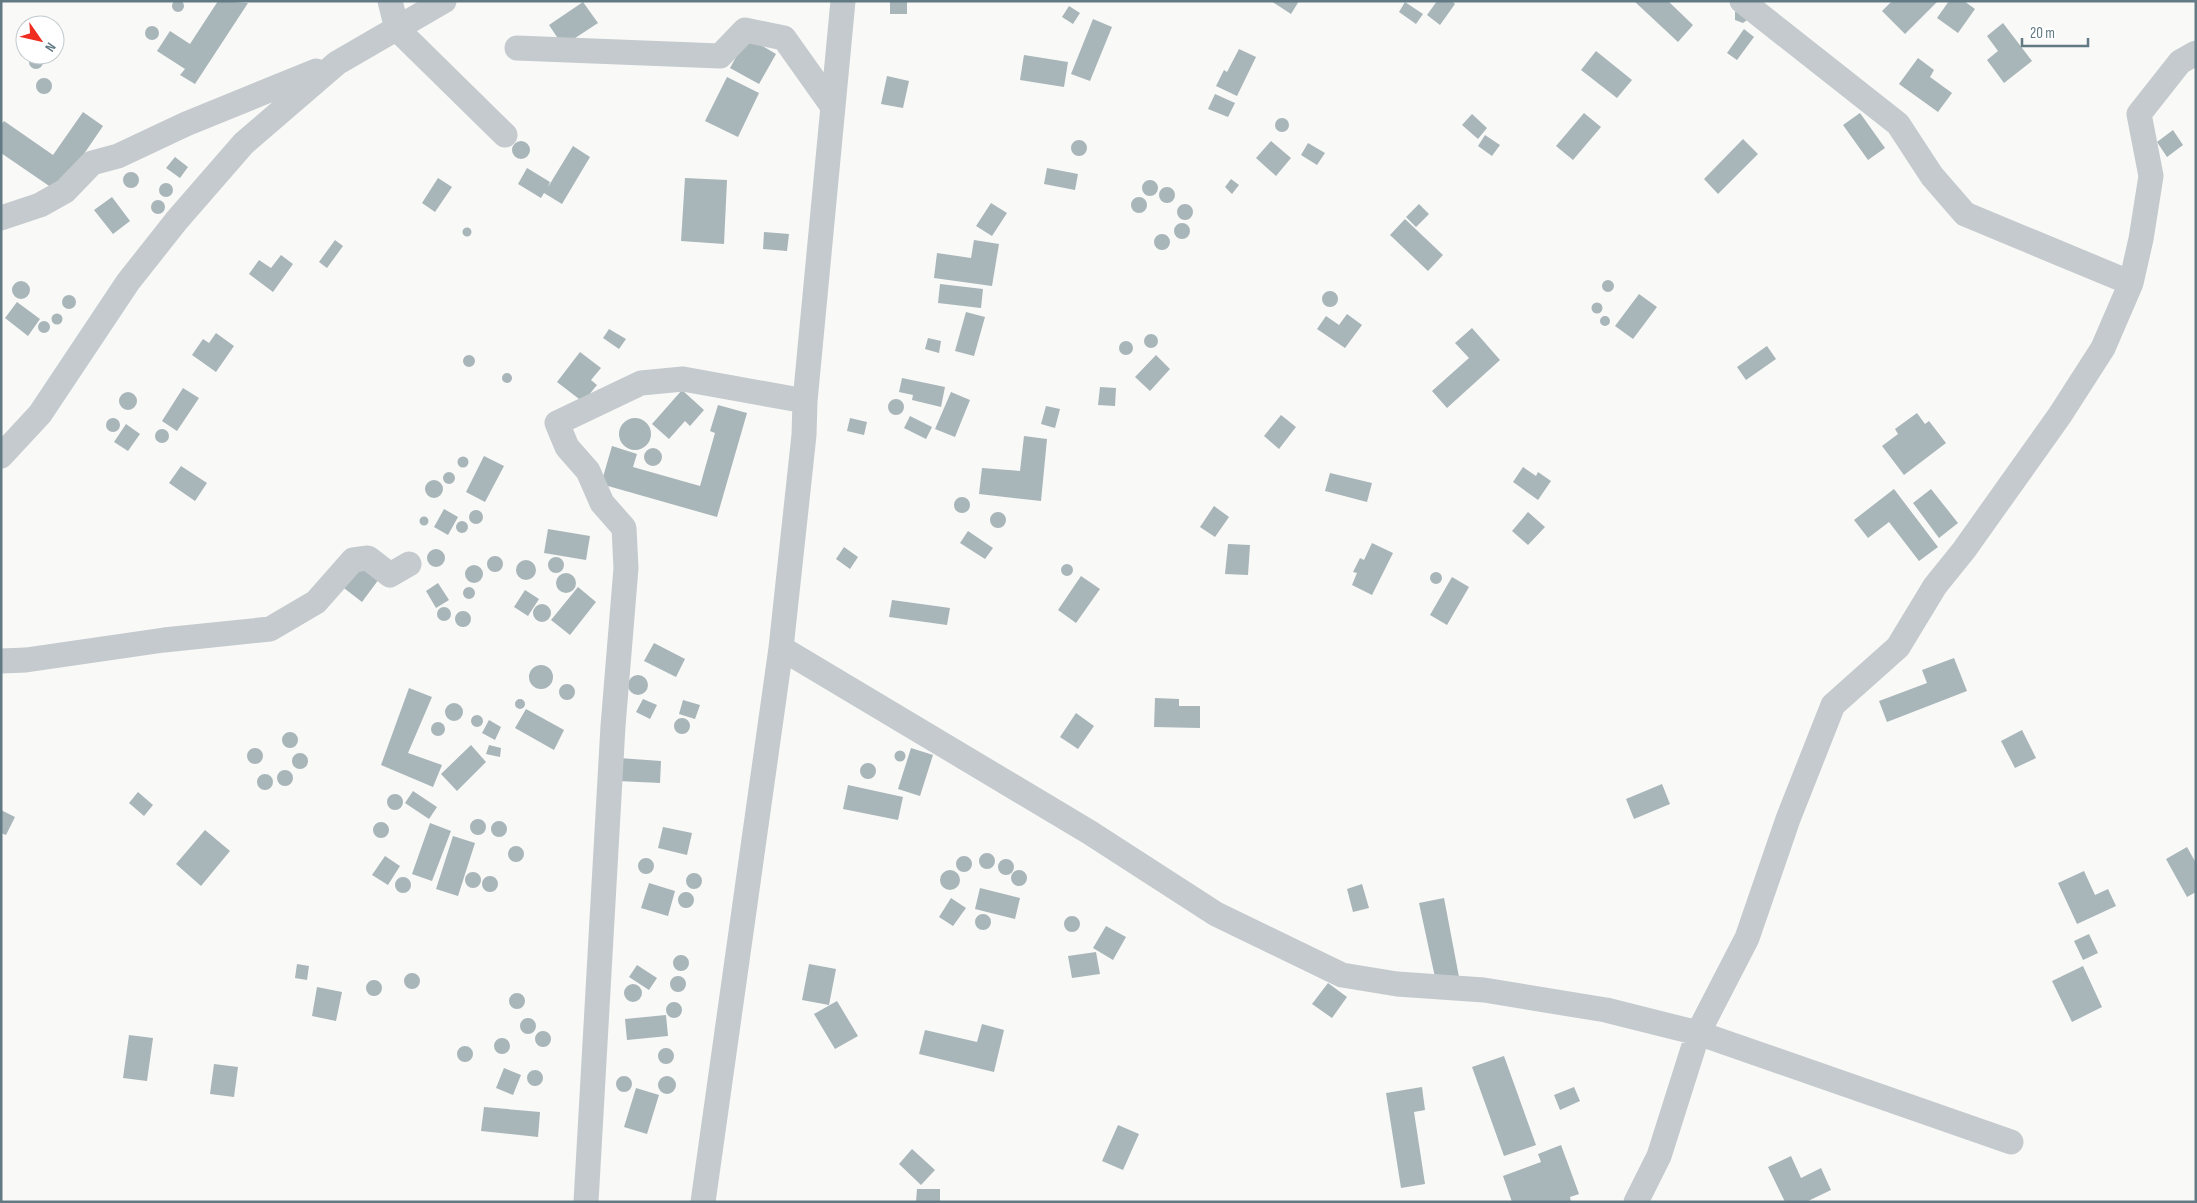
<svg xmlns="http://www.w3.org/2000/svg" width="2197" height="1203" font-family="'Sofia Sans Condensed',sans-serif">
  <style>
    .building { fill: #a8b5b9 }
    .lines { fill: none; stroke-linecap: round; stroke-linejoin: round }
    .minor { stroke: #c4cacd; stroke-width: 25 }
  </style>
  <rect width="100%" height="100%" fill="#f9f9f7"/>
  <!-- building -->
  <path class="building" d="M172 6a6 6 0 1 1 12 0a6 6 0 1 1-12 0Z
    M218,1L248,3L195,84L180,75L185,69L157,51L170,31L190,44Z
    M1271,1H1299L1291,14Z
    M1437,1H1452L1455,4L1440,25L1427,15Z
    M1634,1H1668L1693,25L1678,42Z
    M1892,1H1938L1905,34L1882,11Z
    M1949,1H1964L1975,9L1958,33L1937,18Z
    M583,2L598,23L563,46L549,25Z
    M890,2H907V14H890Z
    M1405,2L1423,14L1416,24L1399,12Z
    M1069,6L1080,13L1073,24L1062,17Z
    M1739,9L1747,20L1743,23L1735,20V12Z
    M1093,19L1112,27L1090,81L1071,74Z
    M2003,23L2032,61L2004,83L1987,60L1998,51L1987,36Z
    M145 33a7 7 0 1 1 14 0a7 7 0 1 1-14 0Z
    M1744,29L1754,37L1737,60L1727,53Z
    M747,37L776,54L759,84L730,68Z
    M1239,49L1256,57L1237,96L1216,86L1224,70L1227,72Z
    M1596,51L1632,80L1617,98L1581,70Z
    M29 62a7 7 0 1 1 14 0a7 7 0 1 1-14 0Z
    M1024,55L1068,62L1064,87L1020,80Z
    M1918,58L1934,70L1930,77L1952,93L1938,112L1899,84Z
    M887,76L909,81L903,108L881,104Z
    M727,77L759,93L738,137L705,121Z
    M36 86a8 8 0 1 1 16 0a8 8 0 1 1-16 0Z
    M1215,94L1235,103L1228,117L1208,109Z
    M83,112L103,126L58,192L1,153V125L4,121L53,155Z
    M1584,113L1601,127L1573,160L1556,146Z
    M1860,113L1885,148L1868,160L1843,125Z
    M1472,114L1487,128L1478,139L1462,125Z
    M1275 125a7 7 0 1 1 14 0a7 7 0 1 1-14 0Z
    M2173,130L2183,145L2167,157L2157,142Z
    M1485,135L1500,145L1492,156L1478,146Z
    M1743,139L1758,154L1718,194L1704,179Z
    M1071 148a8 8 0 1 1 16 0a8 8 0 1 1-16 0Z
    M1271,141L1291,158L1276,176L1256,158Z
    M512 150a9 9 0 1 1 18 0a9 9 0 1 1-18 0Z
    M1308,143L1325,153L1317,165L1301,155Z
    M573,146L590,157L562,204L544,193L541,198L518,184L527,168L550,182L548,187Z
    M175,157L188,167L180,178L166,168Z
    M1047,168L1078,174L1075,190L1044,184Z
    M123 180a8 8 0 1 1 16 0a8 8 0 1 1-16 0Z
    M438,178L452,187L435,212L422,203Z
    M685,178L727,180L724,244L681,241Z
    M1231,179L1239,185L1232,194L1225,187Z
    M1142 188a8 8 0 1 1 16 0a8 8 0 1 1-16 0Z
    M159 190a7 7 0 1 1 14 0a7 7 0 1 1-14 0Z
    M1159 195a8 8 0 1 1 16 0a8 8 0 1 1-16 0Z
    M1131 205a8 8 0 1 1 16 0a8 8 0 1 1-16 0Z
    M112,197L130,221L113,234L94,210Z
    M151 207a7 7 0 1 1 14 0a7 7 0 1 1-14 0Z
    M991,203L1007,213L992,236L976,226Z
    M1177 212a8 8 0 1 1 16 0a8 8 0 1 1-16 0Z
    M1419,204L1429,214L1416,227L1406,217Z
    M1405,219L1443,255L1428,271L1390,235Z
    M1174 231a8 8 0 1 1 16 0a8 8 0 1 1-16 0Z
    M462.5 232a4.5 4.5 0 1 1 9 0a4.5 4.5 0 1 1-9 0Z
    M764,232L789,234L787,251L763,249Z
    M1154 242a8 8 0 1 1 16 0a8 8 0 1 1-16 0Z
    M335,240L343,246L327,268L319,262Z
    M974,240L999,244L992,286L934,278L937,253L971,258Z
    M281,255L293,264L273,292L249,274L259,260L271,268Z
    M1602 286a6 6 0 1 1 12 0a6 6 0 1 1-12 0Z
    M12 290a9 9 0 1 1 18 0a9 9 0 1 1-18 0Z
    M940,284L983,289L981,308L938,303Z
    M1322 299a8 8 0 1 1 16 0a8 8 0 1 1-16 0Z
    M1639,294L1657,307L1633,339L1615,326Z
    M62 302a7 7 0 1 1 14 0a7 7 0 1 1-14 0Z
    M17,302L40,319L28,336L5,318Z
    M1591.5 308a5.5 5.5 0 1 1 11 0a5.5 5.5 0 1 1-11 0Z
    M966,312L985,317L974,356L955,351Z
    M51.5 319a5.5 5.5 0 1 1 11 0a5.5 5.5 0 1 1-11 0Z
    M1347,314L1362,325L1345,348L1317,329L1326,316L1339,325Z
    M1600 321a5 5 0 1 1 10 0a5 5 0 1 1-10 0Z
    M38 327a6 6 0 1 1 12 0a6 6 0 1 1-12 0Z
    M1472,328L1500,360L1447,408L1432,391L1469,358L1455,343Z
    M609,329L626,339L619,349L603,338Z
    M216,333L234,346L216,372L192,355L203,339L209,343Z
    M1144 341a7 7 0 1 1 14 0a7 7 0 1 1-14 0Z
    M928,338L941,341L939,353L925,349Z
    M1119 348a7 7 0 1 1 14 0a7 7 0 1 1-14 0Z
    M1767,346L1776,359L1746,380L1737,367Z
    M580,352L601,368L591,380L597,385L583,402L557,382Z
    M1156,355L1170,369L1150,391L1135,377Z
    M463 361a6 6 0 1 1 12 0a6 6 0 1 1-12 0Z
    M502 378a5 5 0 1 1 10 0a5 5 0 1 1-10 0Z
    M902,378L945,387L941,407L912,400L913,395L899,392Z
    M1100,387L1116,388L1115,406L1098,405Z
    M183,388L199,398L177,431L162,421Z
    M682,390L704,410L690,426L685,421L669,439L652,424Z
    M119 401a9 9 0 1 1 18 0a9 9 0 1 1-18 0Z
    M951,392L970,400L955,437L935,429Z
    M888 407a8 8 0 1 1 16 0a8 8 0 1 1-16 0Z
    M718,405L747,413L717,517L601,484L612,446L637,454L633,467L700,486L715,433L710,431Z
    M1046,406L1060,409L1055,428L1041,424Z
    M1917,413L1925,424L1929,421L1946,443L1904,475L1882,446L1898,434L1895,429Z
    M1281,415L1296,427L1279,449L1264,436Z
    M910,416L932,427L926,439L904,428Z
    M619 434a16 16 0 1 1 32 0a16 16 0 1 1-32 0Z
    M106 425a7 7 0 1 1 14 0a7 7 0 1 1-14 0Z
    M850,418L867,422L864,435L847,431Z
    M126,424L140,434L128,451L114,442Z
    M155 436a7 7 0 1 1 14 0a7 7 0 1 1-14 0Z
    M1024,436L1047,439L1041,501L979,494L982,468L1020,471Z
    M644 457a9 9 0 1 1 18 0a9 9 0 1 1-18 0Z
    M484,456L504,466L485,502L466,492Z
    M457.5 462a5.5 5.5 0 1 1 11 0a5.5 5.5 0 1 1-11 0Z
    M181,466L207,483L195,501L169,483Z
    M1523,467L1536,476L1538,472L1551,481L1538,500L1513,482Z
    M443 478a6 6 0 1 1 12 0a6 6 0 1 1-12 0Z
    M1330,473L1372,483L1367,502L1325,491Z
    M425 489a9 9 0 1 1 18 0a9 9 0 1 1-18 0Z
    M1894,489L1938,547L1919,561L1889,522L1868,538L1854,520Z
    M1931,489L1958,523L1939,538L1913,503Z
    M954 505a8 8 0 1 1 16 0a8 8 0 1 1-16 0Z
    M1214,506L1229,517L1215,537L1200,527Z
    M444,509L458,517L448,535L434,527Z
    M469 517a7 7 0 1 1 14 0a7 7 0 1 1-14 0Z
    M990 520a8 8 0 1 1 16 0a8 8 0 1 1-16 0Z
    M1528,512L1545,527L1528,545L1512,531Z
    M419.5 521a4.5 4.5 0 1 1 9 0a4.5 4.5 0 1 1-9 0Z
    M456 527a6 6 0 1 1 12 0a6 6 0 1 1-12 0Z
    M548,529L590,536L586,560L544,553Z
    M968,531L993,548L985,559L960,543Z
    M1372,543L1393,553L1372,595L1352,585L1357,573L1353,572L1360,558L1364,560Z
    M1228,544L1250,545L1248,575L1225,574Z
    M844,547L858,557L850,569L836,559Z
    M427 558a9 9 0 1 1 18 0a9 9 0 1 1-18 0Z
    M487 564a8 8 0 1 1 16 0a8 8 0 1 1-16 0Z
    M548 565a8 8 0 1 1 16 0a8 8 0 1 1-16 0Z
    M516 570a10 10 0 1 1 20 0a10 10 0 1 1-20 0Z
    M357,563L379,579L362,602L340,585Z
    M1061 570a6 6 0 1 1 12 0a6 6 0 1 1-12 0Z
    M465 574a9 9 0 1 1 18 0a9 9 0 1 1-18 0Z
    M1430 578a6 6 0 1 1 12 0a6 6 0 1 1-12 0Z
    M556 583a10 10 0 1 1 20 0a10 10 0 1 1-20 0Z
    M1081,576L1100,589L1076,623L1058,610Z
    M1452,577L1469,587L1447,625L1430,615Z
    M438,583L449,600L436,608L426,591Z
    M578,587L596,602L570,635L551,620Z
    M463 593a6 6 0 1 1 12 0a6 6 0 1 1-12 0Z
    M525,590L539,599L528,616L514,607Z
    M892,600L950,608L947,625L889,617Z
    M533 613a9 9 0 1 1 18 0a9 9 0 1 1-18 0Z
    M437 614a7 7 0 1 1 14 0a7 7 0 1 1-14 0Z
    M455 619a8 8 0 1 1 16 0a8 8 0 1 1-16 0Z
    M654,643L685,659L676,677L644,661Z
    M1954,658L1967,691L1887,722L1879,701L1927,683L1922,670Z
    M529 677a12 12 0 1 1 24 0a12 12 0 1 1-24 0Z
    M628 685a10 10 0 1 1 20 0a10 10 0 1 1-20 0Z
    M559 692a8 8 0 1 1 16 0a8 8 0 1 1-16 0Z
    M409,688L432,697L408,753L442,765L433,787L381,765Z
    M1155,698L1179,699V706H1200V728L1154,727Z
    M515 704a5 5 0 1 1 10 0a5 5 0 1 1-10 0Z
    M643,699L657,705L650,719L636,712Z
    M683,700L700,705L695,719L679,714Z
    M445 712a9 9 0 1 1 18 0a9 9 0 1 1-18 0Z
    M526,709L564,730L554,750L515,728Z
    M1076,713L1094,726L1078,749L1060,737Z
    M471 721a6 6 0 1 1 12 0a6 6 0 1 1-12 0Z
    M674 726a8 8 0 1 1 16 0a8 8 0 1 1-16 0Z
    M489,720L501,727L495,740L482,733Z
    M431 729a7 7 0 1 1 14 0a7 7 0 1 1-14 0Z
    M2022,730L2036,758L2015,768L2001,741Z
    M282 740a8 8 0 1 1 16 0a8 8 0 1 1-16 0Z
    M471,745L486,762L457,791L441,774Z
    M489,745L501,748L500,757L486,754Z
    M247 756a8 8 0 1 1 16 0a8 8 0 1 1-16 0Z
    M911,748L933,755L920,796L898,789Z
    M894.5 756a5.5 5.5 0 1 1 11 0a5.5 5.5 0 1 1-11 0Z
    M292 761a8 8 0 1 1 16 0a8 8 0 1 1-16 0Z
    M619,758L661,761L660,783L618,781Z
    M860 771a8 8 0 1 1 16 0a8 8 0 1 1-16 0Z
    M277 778a8 8 0 1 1 16 0a8 8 0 1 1-16 0Z
    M257 782a8 8 0 1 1 16 0a8 8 0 1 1-16 0Z
    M1662,784L1670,804L1634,819L1626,799Z
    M848,785L903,797L898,820L843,809Z
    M413,791L437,807L429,819L405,803Z
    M138,792L153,805L144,816L129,803Z
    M387 802a8 8 0 1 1 16 0a8 8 0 1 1-16 0Z
    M1,810L15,817L6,835L1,833Z
    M470 827a8 8 0 1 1 16 0a8 8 0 1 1-16 0Z
    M491 829a8 8 0 1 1 16 0a8 8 0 1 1-16 0Z
    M373 830a8 8 0 1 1 16 0a8 8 0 1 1-16 0Z
    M430,823L451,831L432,881L412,874Z
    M663,827L692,833L687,855L658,848Z
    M205,830L230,851L201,886L176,864Z
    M453,836L475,843L458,896L436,889Z
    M508 854a8 8 0 1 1 16 0a8 8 0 1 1-16 0Z
    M2187,847L2196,863V892L2187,897L2166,859Z
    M979 861a8 8 0 1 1 16 0a8 8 0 1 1-16 0Z
    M956 864a8 8 0 1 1 16 0a8 8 0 1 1-16 0Z
    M385,856L400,866L388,885L372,875Z
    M638 866a8 8 0 1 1 16 0a8 8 0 1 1-16 0Z
    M998 867a8 8 0 1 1 16 0a8 8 0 1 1-16 0Z
    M1011 878a8 8 0 1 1 16 0a8 8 0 1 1-16 0Z
    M940 880a10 10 0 1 1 20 0a10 10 0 1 1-20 0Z
    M2084,871L2095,895L2108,889L2116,906L2077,924L2058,883Z
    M465 880a8 8 0 1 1 16 0a8 8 0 1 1-16 0Z
    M686 881a8 8 0 1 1 16 0a8 8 0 1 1-16 0Z
    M482 884a8 8 0 1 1 16 0a8 8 0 1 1-16 0Z
    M395 885a8 8 0 1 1 16 0a8 8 0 1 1-16 0Z
    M649,883L675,891L668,916L641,908Z
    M1362,884L1369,908L1353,912L1347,889Z
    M980,888L1020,898L1015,919L975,909Z
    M678 900a8 8 0 1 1 16 0a8 8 0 1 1-16 0Z
    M951,898L966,908L953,926L939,917Z
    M1444,898L1459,977L1436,982L1419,903Z
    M975 922a8 8 0 1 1 16 0a8 8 0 1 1-16 0Z
    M1064 924a8 8 0 1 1 16 0a8 8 0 1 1-16 0Z
    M1106,926L1126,937L1113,960L1093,948Z
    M2089,934L2098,953L2083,960L2074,941Z
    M1096,952L1100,974L1072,978L1068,956Z
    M673 963a8 8 0 1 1 16 0a8 8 0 1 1-16 0Z
    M297,964L309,966L307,980L295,978Z
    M809,964L836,969L829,1005L802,1000Z
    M637,965L657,978L649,990L629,977Z
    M2083,966L2102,1007L2072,1022L2052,981Z
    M404 981a8 8 0 1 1 16 0a8 8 0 1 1-16 0Z
    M670 984a8 8 0 1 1 16 0a8 8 0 1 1-16 0Z
    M366 988a8 8 0 1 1 16 0a8 8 0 1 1-16 0Z
    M1328,983L1347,997L1332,1018L1312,1004Z
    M624 993a9 9 0 1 1 18 0a9 9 0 1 1-18 0Z
    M317,987L342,992L336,1021L312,1016Z
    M509 1001a8 8 0 1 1 16 0a8 8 0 1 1-16 0Z
    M837,1001L858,1036L835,1049L814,1014Z
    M666 1010a8 8 0 1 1 16 0a8 8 0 1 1-16 0Z
    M666,1015L668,1036L627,1040L625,1019Z
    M520 1026a8 8 0 1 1 16 0a8 8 0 1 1-16 0Z
    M982,1024L1004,1030L994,1072L919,1054L925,1030L977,1042Z
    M535 1039a8 8 0 1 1 16 0a8 8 0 1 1-16 0Z
    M129,1035L153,1038L147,1081L123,1078Z
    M494 1046a8 8 0 1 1 16 0a8 8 0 1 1-16 0Z
    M457 1054a8 8 0 1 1 16 0a8 8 0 1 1-16 0Z
    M658 1056a8 8 0 1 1 16 0a8 8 0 1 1-16 0Z
    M1504,1056L1536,1145L1504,1156L1472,1067Z
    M214,1064L238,1067L234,1097L210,1094Z
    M504,1068L521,1075L513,1095L496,1088Z
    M527 1078a8 8 0 1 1 16 0a8 8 0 1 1-16 0Z
    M616 1084a8 8 0 1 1 16 0a8 8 0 1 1-16 0Z
    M658 1085a9 9 0 1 1 18 0a9 9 0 1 1-18 0Z
    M1422,1087L1425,1110L1414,1112L1425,1184L1401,1188L1386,1093Z
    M1574,1087L1580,1101L1560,1110L1554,1095Z
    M636,1088L659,1095L647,1134L624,1127Z
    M484,1107L540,1112L538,1137L481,1131Z
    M1118,1125L1139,1134L1123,1170L1102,1161Z
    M1561,1145L1579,1194L1570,1197L1571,1202H1512L1503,1176L1541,1162L1538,1154Z
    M912,1149L935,1170L921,1185L899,1164Z
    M1791,1156L1801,1178L1821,1168L1831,1190L1806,1202H1785L1768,1167Z
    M917,1189H940V1202H916Z"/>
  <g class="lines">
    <!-- minor -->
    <path class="minor" d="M390,1L397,29L505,135
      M1742,1L1898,124L1932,176L1965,214L2131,283
      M517,48L720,56L745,30L784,38L833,107
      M1,218L40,205L65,191L92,163L118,156L186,124L316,71
      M1,456L40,414L128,282L177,220L244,143L337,63L444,1
      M781,648L1089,832L1216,914L1342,975L1397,984L1484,990L1606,1010L1698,1033L2011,1142
      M1,661L26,660L164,640L270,629L316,602L353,560L368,558L390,575L409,564
      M586,1202L613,726L626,568L624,528L602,503L588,471L567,447L557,423L641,383L683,379L805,401
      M703,1202L781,648L804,435L805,401L843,1
      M1636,1202L1659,1156L1698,1033L1747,938L1788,819L1833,705L1898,647L1935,586L1964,550L2060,415L2103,348L2131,283L2141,239L2151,176L2139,114L2180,62L2196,53"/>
  </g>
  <!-- border -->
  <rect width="2197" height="1203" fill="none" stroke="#627a84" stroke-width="5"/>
  <!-- north arrow -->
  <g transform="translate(40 40) rotate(124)"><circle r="24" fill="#ffffff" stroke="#c0cace"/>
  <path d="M0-4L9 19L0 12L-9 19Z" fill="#ef2d21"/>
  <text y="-8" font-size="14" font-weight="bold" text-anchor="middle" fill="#627a84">N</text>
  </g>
  <!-- scale -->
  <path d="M2022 38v8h66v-8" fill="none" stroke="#627a84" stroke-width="2.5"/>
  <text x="2030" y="38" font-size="15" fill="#627a84" stroke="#ffffff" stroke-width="4" paint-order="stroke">20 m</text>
</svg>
